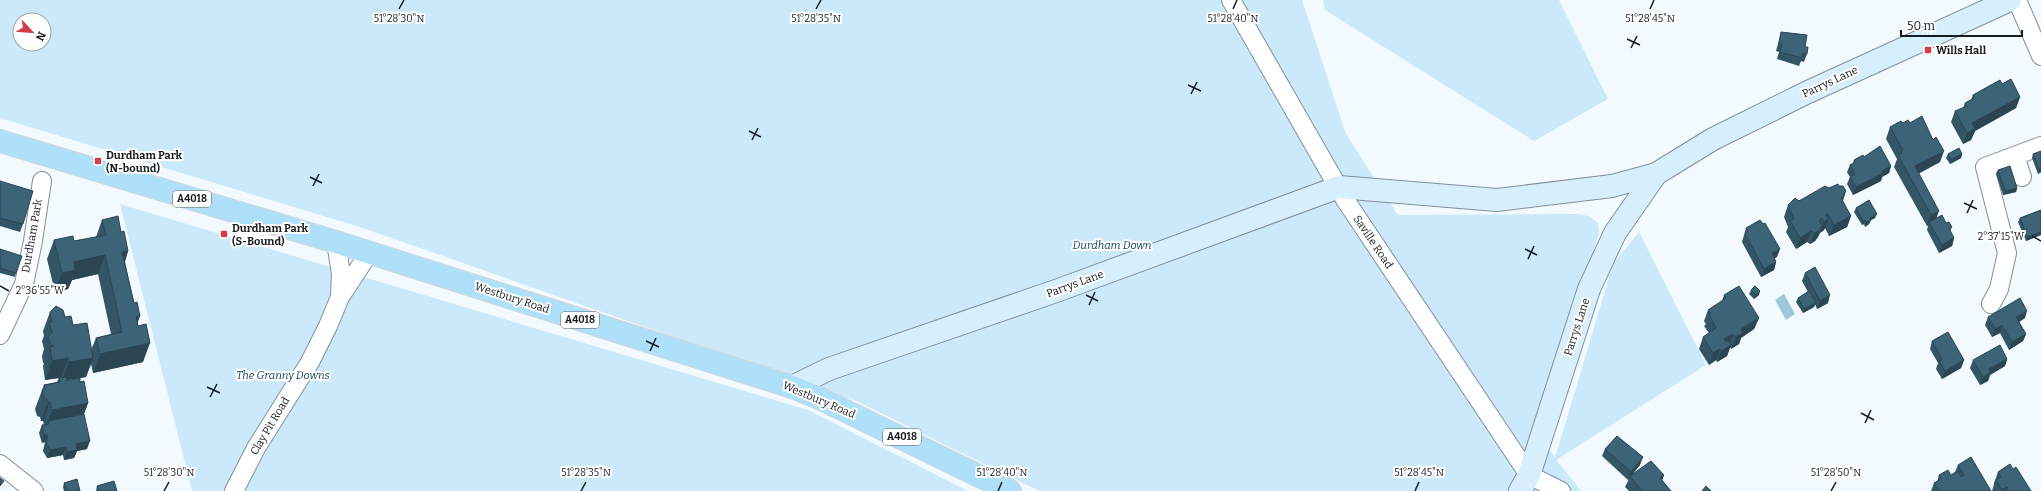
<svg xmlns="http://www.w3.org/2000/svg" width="2041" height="491" font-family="Bitter,serif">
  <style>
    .green { fill: #cbe9fa; fill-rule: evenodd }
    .water { fill: #9ec6dc }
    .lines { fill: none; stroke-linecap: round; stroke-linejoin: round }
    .street-casing { stroke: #839097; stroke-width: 20 }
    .secondary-casing { stroke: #839097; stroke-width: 24 }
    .primary-casing { stroke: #d5d6d6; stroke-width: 24 }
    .street { stroke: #fff; stroke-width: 18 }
    .secondary { stroke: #d7effc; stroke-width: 22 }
    .primary { stroke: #afe0f9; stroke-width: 22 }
    .wall { fill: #345565 }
    .shaded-wall { fill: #2b4553 }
    .building { fill: #3d6376; stroke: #2b4553 }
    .ticks { fill: none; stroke: #171c1e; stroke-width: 1.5 }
    .poi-dot { fill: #d04047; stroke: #fff; stroke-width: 1.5 }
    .labels { text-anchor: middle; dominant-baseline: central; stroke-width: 4; stroke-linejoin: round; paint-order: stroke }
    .shield { fill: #fff; stroke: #5d6062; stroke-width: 1 }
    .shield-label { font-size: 10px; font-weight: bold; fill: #171c1e }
    .poi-label { font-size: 11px; font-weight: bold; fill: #171c1e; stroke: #fff; text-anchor: start }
    .street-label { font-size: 11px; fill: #171c1e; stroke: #fff }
    .park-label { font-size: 11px; font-style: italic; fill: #12465e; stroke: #fff }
    .ticks-label { font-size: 10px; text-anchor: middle; fill: #171c1e; stroke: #fff; stroke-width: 4; stroke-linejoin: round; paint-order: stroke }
  </style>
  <rect width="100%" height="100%" fill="#f2faff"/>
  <!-- green -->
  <path class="green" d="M0,0H1302L1346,134L1398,215L1577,214L1589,216L1598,223L1599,234L1533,424L1555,458L1613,264L1639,232L1706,365L1556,460L1581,491H1039L856,401L363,228L0,118ZM20,20H44V44H20Z
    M1323,0H1559L1608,99L1534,141L1325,10Z
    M120,204L808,410L968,491H192Z"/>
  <!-- water -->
  <path class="water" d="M1784,294L1795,314L1786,320L1775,300Z"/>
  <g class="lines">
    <defs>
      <path id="street" d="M1231,0L1346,201L1529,475L1561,491
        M2017,0L2041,56
        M2015,156L2022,177
        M336,242L341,274L340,296
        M1991,304L1999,289L2007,253L1985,167L2041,146
        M0,335L24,284L33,241L42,181
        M0,464L34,491
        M234,491L256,448L310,362L328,326L340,297L369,253"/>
      <path id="secondary" d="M792,387L829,369L1056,291L1339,187L1497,200L1612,186L1656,174L1713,139L1808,92L2010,0
        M1520,491L1529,475L1589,289L1615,233L1656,174"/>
      <path id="primary" d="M0,141L336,242L792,387L819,398L1010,491"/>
    </defs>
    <!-- street casing -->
    <use href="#street" class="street-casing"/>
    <!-- secondary casing -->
    <use href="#secondary" class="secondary-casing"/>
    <!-- primary casing -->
    <use href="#primary" class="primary-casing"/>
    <!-- street -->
    <use href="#street" class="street"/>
    <!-- secondary -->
    <use href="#secondary" class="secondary"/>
    <!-- primary -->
    <use href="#primary" class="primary"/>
  </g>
  <!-- wall -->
  <path class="wall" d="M1781,32L1805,47L1807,54L1804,62L1801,61L1799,66L1777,59L1779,52L1776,51L1779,40Z
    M2002,84L2020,97L2016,108L1975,131L1971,140L1963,144L1951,122L1955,111L1963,108L1965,103L1971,100L1973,95Z
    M1903,123H1910L1940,162L1918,173L1936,218L1946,223L1952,227L1950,231L1954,238L1952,246L1939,253L1927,230L1928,226H1927L1894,167L1897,159L1886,139L1890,127Z
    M1948,154H1962L1961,158L1950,164L1946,158Z
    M2033,154L2041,172L2038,174L2032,158Z
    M1854,160L1891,166L1889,173L1882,177L1881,181L1853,195L1847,184L1850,177L1847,172L1850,165L1853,163Z
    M1998,170L2017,188L2016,192L2003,195L1996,174Z
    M0,181L23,224L20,232L0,226Z
    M1839,186L1846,191L1843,201L1851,216L1847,227L1829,236L1825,228L1824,230L1820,233L1818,237L1815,241L1810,244L1807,242L1796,249L1786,232L1788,227L1784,217L1788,205L1829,188Z
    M1856,208L1875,218L1871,220L1869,224L1865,227L1864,224L1862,225L1854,212Z
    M2041,210V235L2026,241L2018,222L2020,218Z
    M102,220L121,232L128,251L125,262L134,303L140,316L137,323L143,362L93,373L91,364L86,377L67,380L80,382L88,403L84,414L87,449L77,451L74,458L64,460L63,455L47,458L43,451L45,442L42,443L39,433L42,425H44L43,421H41L40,417L37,416L35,409L44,385L57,382L59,378H61L45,380L43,366L44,363H43L42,356L44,349L42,341L44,336L43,331L50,312L65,317L73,325L91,350L96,338L111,334L98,274L72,280L68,289L55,292L47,259L54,240L74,241L96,237Z
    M1746,228L1777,257L1774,258L1776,262L1774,270L1761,277L1742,242Z
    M0,249L16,273L15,277L0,273Z
    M1805,273L1828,303L1817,309L1815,304L1814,307L1803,313L1796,302L1798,298L1808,292L1802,281Z
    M1751,290L1759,295L1754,299L1749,294Z
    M1724,295L1759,318L1754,329L1741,338L1739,344L1731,349L1730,347L1727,356L1717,362L1716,360L1709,365L1699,349L1703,337L1709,333L1704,326L1706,324L1704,321L1708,310L1722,301Z
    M1988,317L2025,318L2019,322L2026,334L2023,341L2009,350L2000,333L1992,337L1985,325Z
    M1932,341L1964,360L1961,368L1942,379L1936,369L1938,363L1930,349Z
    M2007,359L2005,366L1990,375L1988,381L1980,385L1970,368L1973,360Z
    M1605,449L1640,465L1633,473L1664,475L1662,480L1671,491H1629L1625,487L1629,479L1628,480L1602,456Z
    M1958,465L1991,491H1931L1934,483L1937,482L1939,475H1951L1955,472Z
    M2013,469L2031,491H1992L1994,484V483L1998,472Z
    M64,483L80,491H64L63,487Z
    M97,486L117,491H96Z"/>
  <!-- shaded-wall -->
  <path class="shaded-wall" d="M2020,97L2016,108L1975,131L1971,140L1963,144L1967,133L1972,123Z
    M1944,151L1940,162L1911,178L1915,166Z
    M1962,154L1961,158L1950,164L1951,160Z
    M1891,166L1889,173L1882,177L1881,181L1853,195L1856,187Z
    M2041,169V172L2038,174L2039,170Z
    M2017,188L2016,192L2003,195L2005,191Z
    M1846,191L1843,196H1844L1840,207L1837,209L1843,194Z
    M1939,211L1935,222H1929L1928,226H1927L1931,215Z
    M1828,214L1826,221L1828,219L1824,230L1820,233L1826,215Z
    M1877,214L1875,218L1871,220L1869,224L1865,227L1866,222L1870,218Z
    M1851,216L1847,227L1829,236L1834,225Z
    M1865,220L1864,224L1862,225L1863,221Z
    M1822,226L1818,237L1815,241L1810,244L1815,233Z
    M1811,231L1807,242L1796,249L1800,238Z
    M2041,232V235L2026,241L2027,237Z
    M1954,238L1952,246L1939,253L1942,245Z
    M1780,249L1777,257L1769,261L1772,253Z
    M128,251L122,270V252Z
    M105,255L98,274L72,280L68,289L55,292L62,273L74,262Z
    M1776,262L1774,270L1761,277L1764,269Z
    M1760,291L1759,295L1754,299L1756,295Z
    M1830,295L1828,303L1817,309L1820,301Z
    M1816,303L1814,307L1803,313L1804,309Z
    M2027,311L2025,318L2014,325L2016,317Z
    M140,316L133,335L136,317Z
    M1759,318L1754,329L1741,338L1739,344L1731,349L1736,337L1741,329Z
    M2002,325L2000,333L1992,337L1995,329Z
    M1733,334L1729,345L1721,350L1724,339Z
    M2026,334L2023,341L2009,350L2012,342Z
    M150,343L143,362L93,373L100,354Z
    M1731,345L1727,356L1717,362L1721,351Z
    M1720,349L1716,360L1709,365L1713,353Z
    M68,358L61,377L45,380L52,361Z
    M93,358L86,377L62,381L69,362Z
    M2007,359L2005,366L1990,375L1988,381L1980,385L1983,377L1989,369Z
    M1964,360L1961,368L1942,379L1945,371Z
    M48,402H50L43,421H41Z
    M88,403L81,421L49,424L48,421L52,410Z
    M44,435H48L45,442L42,443Z
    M90,441L87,449L77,451L74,458L64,460L67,452L76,444Z
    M66,447L63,455L47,458L50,450Z
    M1643,457L1640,465L1630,477V476L1628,480L1631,472Z
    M1664,475L1660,486V478Z
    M2007,487L2005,491H2001L2002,490Z"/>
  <!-- building -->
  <path class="building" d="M1781,32L1807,35L1805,47H1808L1807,54L1803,53L1802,58L1780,52L1782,44L1779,43Z
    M2011,79L2020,97L1972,123L1975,129L1967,133L1955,111L1967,106L1965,103L1974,98L1973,95L2000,80L2002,84Z
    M1922,116L1933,140L1936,137L1944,151L1915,166L1939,211L1931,215L1898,155L1902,153L1901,151L1903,150L1890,127L1901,121L1903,123L1908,120L1910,123Z
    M1880,146L1891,166L1882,171L1883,173L1856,187L1850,177L1855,174L1850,165L1855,162L1854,160L1863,155L1864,157Z
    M1959,148L1962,154L1951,160L1948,154Z
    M2041,151V169L2039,170L2033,154Z
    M2010,166L2017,188L2005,191L1998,170Z
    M0,181L33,191L23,224L0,218Z
    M1838,184L1839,186H1843L1846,191L1843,194L1844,196L1841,198L1851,216L1834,225L1828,214L1826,215L1828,219L1824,222L1822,218L1819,220L1822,226L1820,230L1815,233L1811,231L1800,238L1790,221L1794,219L1788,205L1795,198L1799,201L1825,186L1829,188Z
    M1869,200L1877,214L1870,218L1871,220L1866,222L1865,220L1863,221L1856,208Z
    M2041,210V232L2027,237L2020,218Z
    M1942,215L1946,223L1949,222L1952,227L1949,228L1954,238L1942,245L1929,222Z
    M118,216L121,232L124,231L128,251L122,252L134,303L137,302L140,316L136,317L138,326L146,324L150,343L100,354L96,338L122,332L105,255L74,262L75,270L62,273L54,240L73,236L74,241L106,235L102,220Z
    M1760,220L1763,224L1765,223L1780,249L1772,253L1776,262L1764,269L1745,234L1748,232L1746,228Z
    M0,249L22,256L16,273L0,268Z
    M1815,267L1830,295L1820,301L1805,273Z
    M1739,286L1759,318L1741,329L1743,333L1736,337L1733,334L1724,339L1726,342L1728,341L1731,345L1721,351L1720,349L1713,353L1703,337L1716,328L1709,315L1711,314L1708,310L1726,298L1724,295Z
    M1755,286L1760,291L1756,295L1751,290Z
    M1809,291L1816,303L1804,309L1798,298Z
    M2020,298L2027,311L2016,317L2026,334L2012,342L2002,325L1995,329L1988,317Z
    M56,306L63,310L65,317L71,316L73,325L87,323L93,358L69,362L68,358L52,361L50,347L54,346L50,344L48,337L52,333L49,322H52L50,312Z
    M1948,332L1964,360L1945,371L1939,361L1942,359L1932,341Z
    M2000,345L2007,359L1989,369L1991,373L1983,377L1973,360Z
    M66,377L67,381L80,378V382L84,381L88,403L52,410L50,402H48L47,399L44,397L42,390L45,388L44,385L60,382L59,378Z
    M84,414L90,441L76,444L77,450L67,452L66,447L50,450L46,443L48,435H44L42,425L49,424L48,421Z
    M1617,436L1643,457L1631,472L1605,449Z
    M1971,457L1991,491H1939L1934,483L1941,479L1939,475L1948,470L1951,475L1958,471L1961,477L1964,475L1958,465Z
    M1651,461L1664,475L1660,478L1671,491H1642L1630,476Z
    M2010,464L2013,469L2016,467L2031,491H2009L2007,487L2002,490L1996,480L2001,477L1998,472Z
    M0,478L4,481L0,486Z
    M77,479L80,491H67L64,483Z
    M114,481L117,491H98H99L97,486Z
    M1706,486L1711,491H1702Z"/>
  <!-- ticks -->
  <path class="ticks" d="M399,9L404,0M816,9L821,0M1233,9L1237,0M1650,9L1654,0M1627,39L1640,45M1631,48L1637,36M1188,85L1201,91M1191,94L1197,82M749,131L761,137M752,140L758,128M310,177L322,183M313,186L319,174M1964,203L1977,209M1967,213L1973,200M2032,236L2041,241M1525,249L1537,255M1528,259L1534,246M0,286L9,291M1086,295L1098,301M1089,305L1095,292M646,341L659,347M650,351L656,338M207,387L220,393M210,397L217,384M1861,413L1874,420M1865,423L1871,410M164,491L169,482M581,491L586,482M998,491L1002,482M1415,491L1419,482M1831,491L1836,482"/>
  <!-- markers -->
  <g class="poi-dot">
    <rect x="1924" y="46" width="8" height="8" rx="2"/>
    <rect x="94" y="157" width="8" height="8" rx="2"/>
    <rect x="220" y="230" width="8" height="8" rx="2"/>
  </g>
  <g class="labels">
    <!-- shield labels -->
    <g class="shield">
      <rect x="173" y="191" width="38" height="16" rx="3"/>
      <rect x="561" y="312" width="38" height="16" rx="3"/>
      <rect x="883" y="429" width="38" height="16" rx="3"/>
    </g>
    <g class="shield-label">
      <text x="192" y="199">A4018</text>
      <text x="580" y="320">A4018</text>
      <text x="902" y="437">A4018</text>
    </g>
    <!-- poi labels -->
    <g class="poi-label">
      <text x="1936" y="50">Wills Hall</text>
      <text x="106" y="155">Durdham Park<tspan x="106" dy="13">(N-bound)</tspan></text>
      <text x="232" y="228">Durdham Park<tspan x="232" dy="13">(S-Bound)</tspan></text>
    </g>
    <!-- street labels -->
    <g class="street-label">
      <text transform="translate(1830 82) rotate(-25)">Parrys Lane</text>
      <text transform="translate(32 236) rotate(-80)">Durdham Park</text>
      <text transform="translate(1373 242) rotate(56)">Saville Road</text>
      <text transform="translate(1075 284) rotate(-20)">Parrys Lane</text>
      <text transform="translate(512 298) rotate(18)">Westbury Road</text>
      <text transform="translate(1577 327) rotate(-72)">Parrys Lane</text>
      <text transform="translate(819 400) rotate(23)">Westbury Road</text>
      <text transform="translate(270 426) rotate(-59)">Clay Pit Road</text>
    </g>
    <!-- park labels -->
    <g class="park-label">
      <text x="1112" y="245">Durdham Down</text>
      <text x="283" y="375">The Granny Downs</text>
    </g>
  </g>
  <g class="ticks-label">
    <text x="816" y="22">51°28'35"N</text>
    <text x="1650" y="22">51°28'45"N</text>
    <text x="399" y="22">51°28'30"N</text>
    <text x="1233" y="22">51°28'40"N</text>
    <text x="2001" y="240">2°37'15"W</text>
    <text x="40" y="294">2°36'55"W</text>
    <text x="169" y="476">51°28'30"N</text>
    <text x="586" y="476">51°28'35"N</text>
    <text x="1002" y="476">51°28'40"N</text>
    <text x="1419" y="476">51°28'45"N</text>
    <text x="1836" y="476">51°28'50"N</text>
  </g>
  <!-- north arrow -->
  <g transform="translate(32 32) rotate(116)"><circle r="19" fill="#ffffff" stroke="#a2a4a5"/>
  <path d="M0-3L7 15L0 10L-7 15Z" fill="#d04047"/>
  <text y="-6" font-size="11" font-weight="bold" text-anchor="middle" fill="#171c1e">N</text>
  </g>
  <!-- scale -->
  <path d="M1901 30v6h121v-6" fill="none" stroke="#171c1e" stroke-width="2"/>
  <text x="1907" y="30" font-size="12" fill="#171c1e" stroke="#ffffff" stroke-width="3" paint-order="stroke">50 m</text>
</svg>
